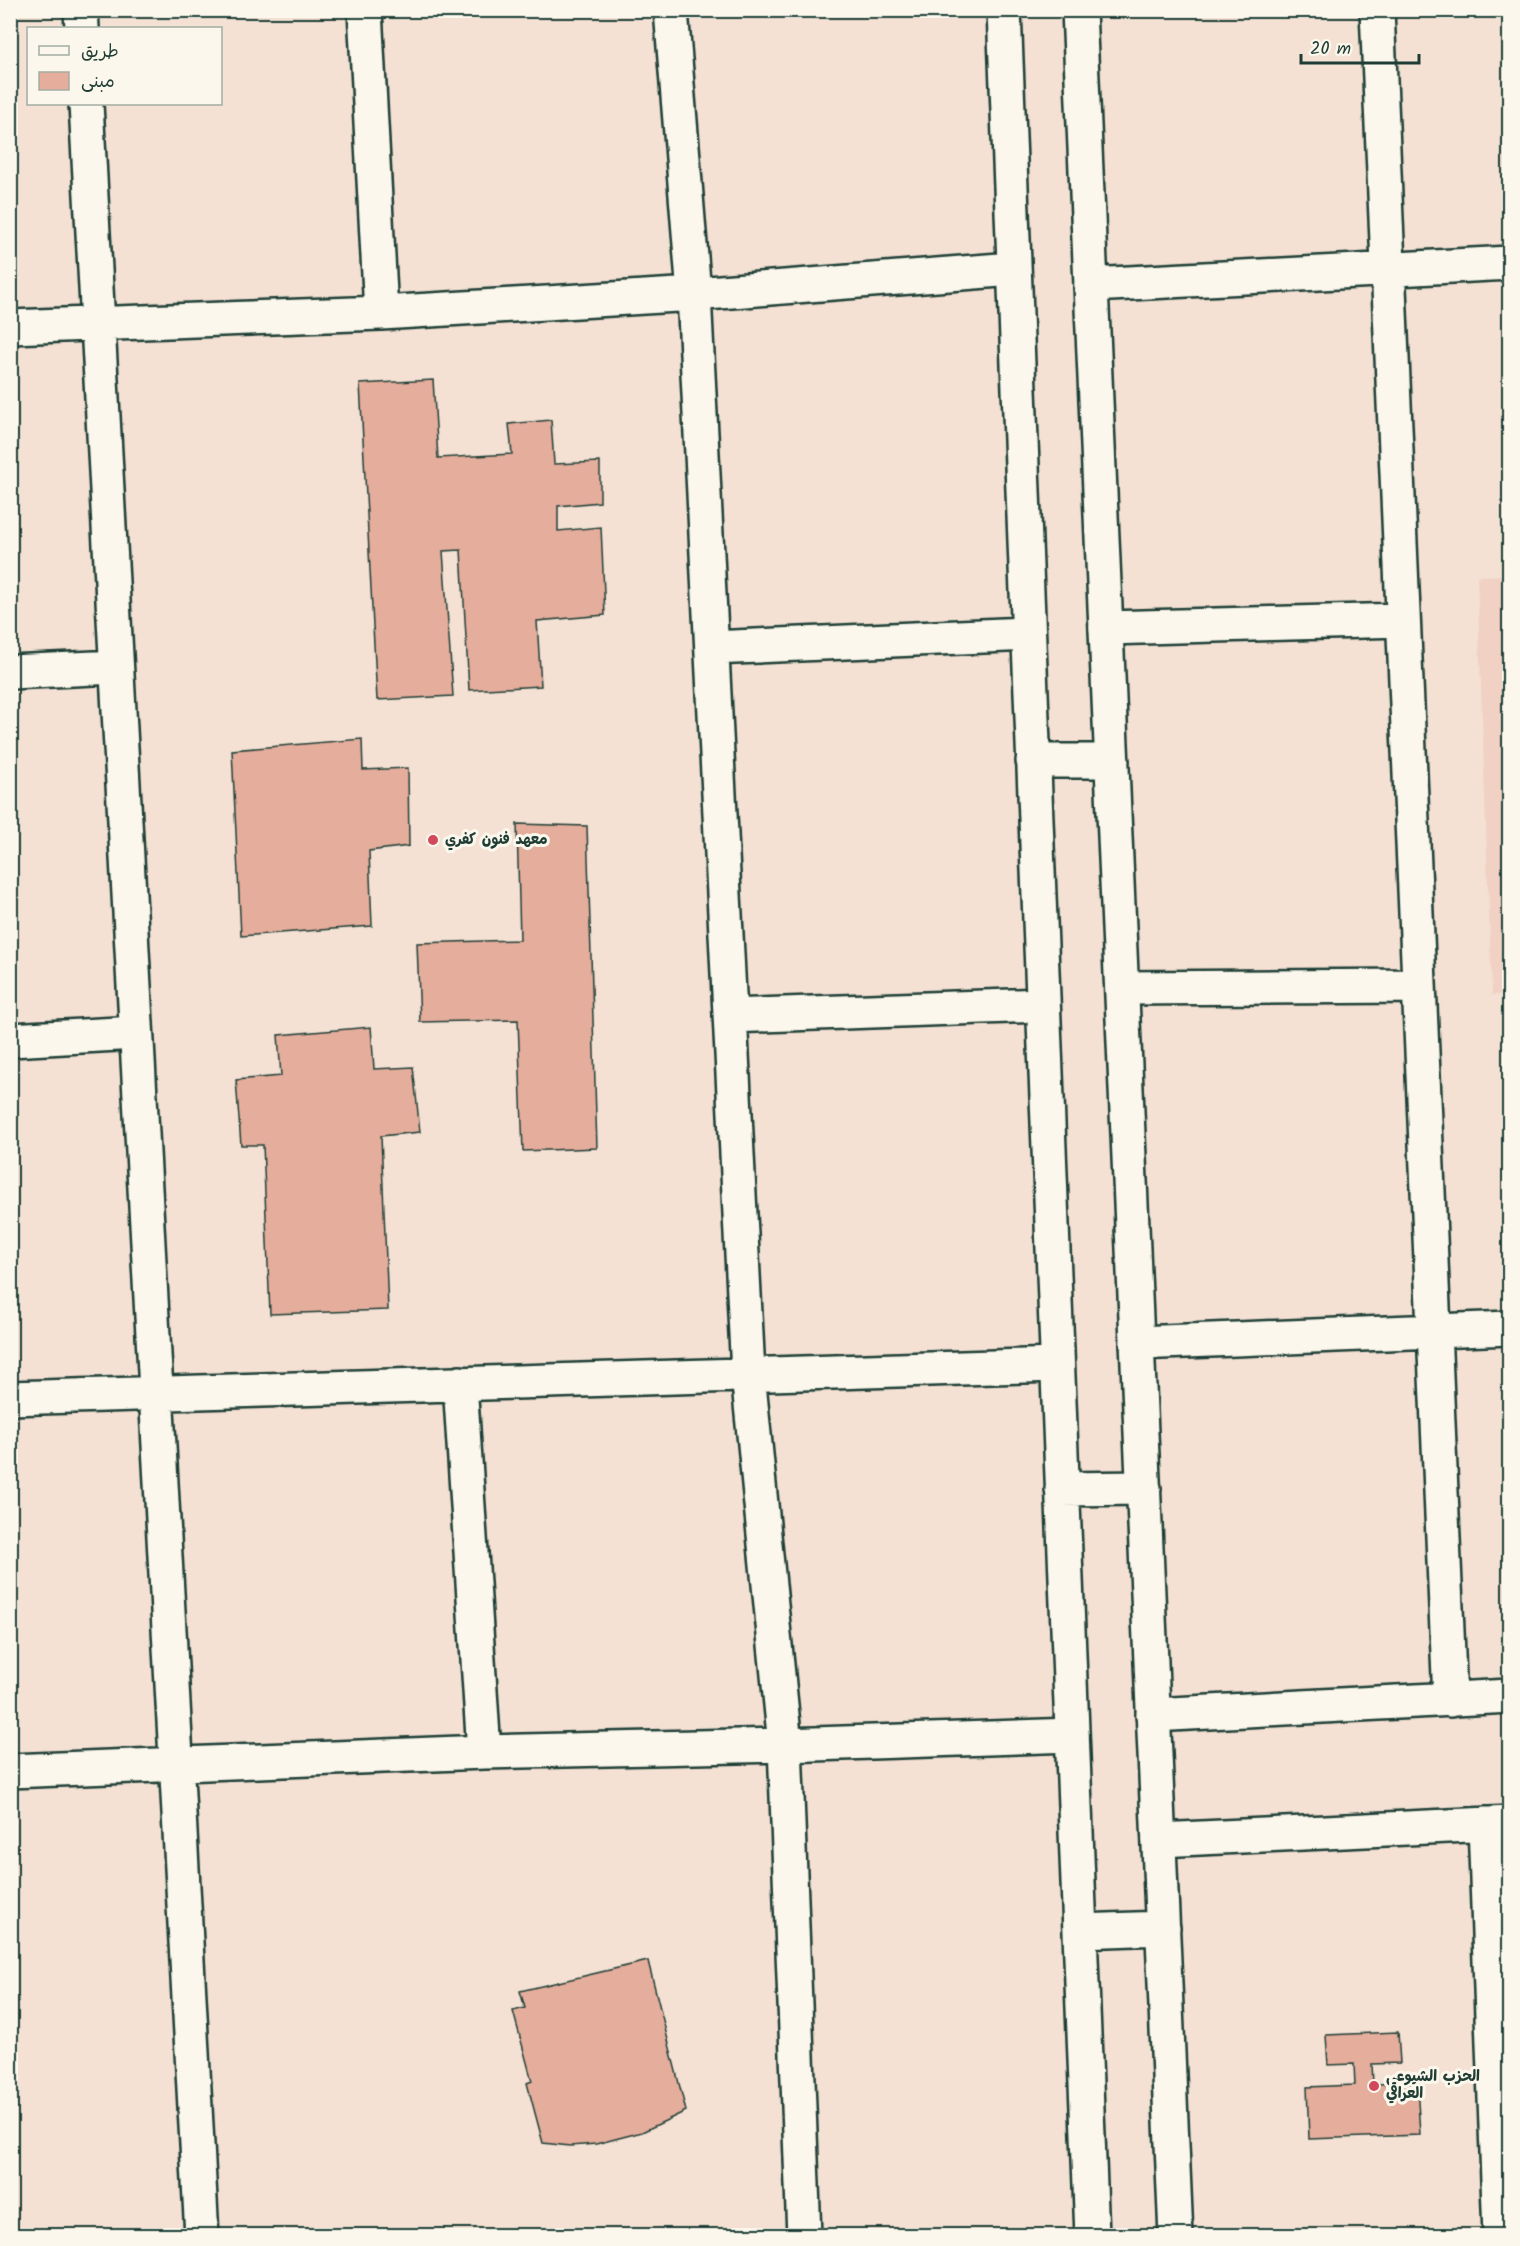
<svg xmlns="http://www.w3.org/2000/svg" width="1520" height="2246" font-family="Kalam,'Playpen Sans Arabic',sans-serif">
  <style>
    .built { fill: #f0d1c3 }
    .building { fill: #e5ad9c; stroke: #1f3d34; stroke-width: 1.5 }
    .lines { fill: none; stroke-linecap: round; stroke-linejoin: round }
    .street-casing { stroke: #1f3d34; stroke-width: 38 }
    .secondary-casing { stroke: #1f3d34; stroke-width: 38 }
    .street { stroke: #fbf7ec; stroke-width: 33 }
    .secondary { stroke: #fbf7ec; stroke-width: 33 }
    .poi-dot { fill: #d1495b; stroke: #fbf7ec; stroke-width: 2 }
    .labels { text-anchor: middle; dominant-baseline: central; stroke-width: 6; stroke-linejoin: round; paint-order: stroke }
    .poi-label { font-size: 15px; font-weight: bold; fill: #1f3d34; stroke: #fbf7ec; text-anchor: start }
  </style>
  <rect width="100%" height="100%" fill="#f4e1d4"/>
  <filter id="ink" filterUnits="userSpaceOnUse"><feTurbulence type="fractalNoise" baseFrequency=".0167" numOctaves="2"/><feDisplacementMap in="SourceGraphic" scale="12" xChannelSelector="R" yChannelSelector="G"/><feConvolveMatrix kernelMatrix="1 2 1 2 8 2 1 2 1" color-interpolation-filters="sRGB"/></filter>
  <g filter="url(#ink)">
    <!-- built -->
    <path class="built" d="M1509,575L1510,995H1492L1477,576Z"/>
    <!-- building -->
    <path class="building" d="M433,380L438,458L512,454L509,424L551,420L554,464L600,462V502L558,506V531L601,527L605,615L537,621L541,686L469,690L461,550L443,551L453,696L377,700L360,384Z
      M362,739L363,770L408,768L409,846L369,851L372,926L241,936L232,750Z
      M517,824L587,826L597,1148L523,1151L518,1020L420,1022L417,943L520,940Z
      M371,1027L374,1069L413,1067L420,1132L381,1136L388,1310L270,1314L263,1145H241L236,1080L281,1076L278,1035Z
      M648,1961L686,2111L642,2132L596,2144L570,2146L543,2143L527,2083L532,2081L513,2011L525,2008L520,1991Z
      M1398,2032L1400,2063L1372,2064L1373,2084L1417,2083L1420,2135L1309,2139L1307,2087L1355,2085L1354,2064L1328,2065L1326,2035Z"/>
    <g class="lines">
      <defs>
        <path id="street" d="M81,10L82,28
          M365,10L381,313
          M671,10L694,294L748,1374L785,1745L804,2236
          M1377,10L1450,1700
          M86,104L202,2236
          M1091,285L1510,263
          M10,327L381,313L694,294L1013,269
          M1106,628L1403,620
          M712,648L1028,634
          M10,672L116,667
          M1122,988L1419,986
          M730,1016L1042,1005
          M10,1040L136,1033
          M1137,1343L1510,1328
          M460,1383L484,1752
          M10,1398L1057,1365
          M1153,1715L1510,1696
          M10,1771L484,1752L785,1745L1072,1735
          M1485,1824L1500,2236
          M1159,1840L1510,1823"/>
        <path id="secondary" d="M1004,10L1092,2236
          M1079,10L1176,2236
          M1033,761H1112
          M1062,1489L1144,1488
          M1080,1931L1163,1928"/>
      </defs>
      <!-- street casing -->
      <use href="#street" class="street-casing"/>
      <!-- secondary casing -->
      <use href="#secondary" class="secondary-casing"/>
      <!-- street -->
      <use href="#street" class="street"/>
      <!-- secondary -->
      <use href="#secondary" class="secondary"/>
    </g>
  </g>
  <!-- markers -->
  <g class="poi-dot">
    <circle cx="433" cy="840" r="6"/>
    <circle cx="1374" cy="2086" r="6"/>
  </g>
  <g class="labels">
    <!-- poi labels -->
    <g class="poi-label">
      <text x="445" y="840">معهد فنون كفري</text>
      <text x="1386" y="2077">الحزب الشيوعي<tspan x="1386" dy="17">العراقي</tspan></text>
    </g>
  </g>
  <!-- margin -->
  <rect width="1520" height="2246" fill="none" stroke="#fbf7ec" stroke-width="36"/>
  <rect x="18" y="18" width="1484" height="2210" fill="none" stroke="#1f3d34" stroke-width="2" filter="url(#ink)"/>
  <!-- legend -->
  <rect x="27" y="27" width="195" height="78" fill="#fbf7ec" stroke="#a3ada2" stroke-width="1.5"/>
  <rect x="39" y="46" width="30" height="9" fill="#fbf7ec" stroke="#a3ada2" stroke-width="1.5"/>
  <text x="81" y="57" font-size="18" fill="#1f3d34">طريق</text>
  <rect x="39" y="72" width="30" height="18" fill="#e5ad9c" stroke="#a3ada2" stroke-width="1.5"/>
  <text x="81" y="87" font-size="18" fill="#1f3d34">مبنى</text>
  <!-- scale -->
  <path d="M1301 54v9h118v-9" fill="none" stroke="#1f3d34" stroke-width="3"/>
  <text x="1310" y="54" font-size="18" fill="#1f3d34" stroke="#fbf7ec" stroke-width="4.5" paint-order="stroke">20 m</text>
</svg>
